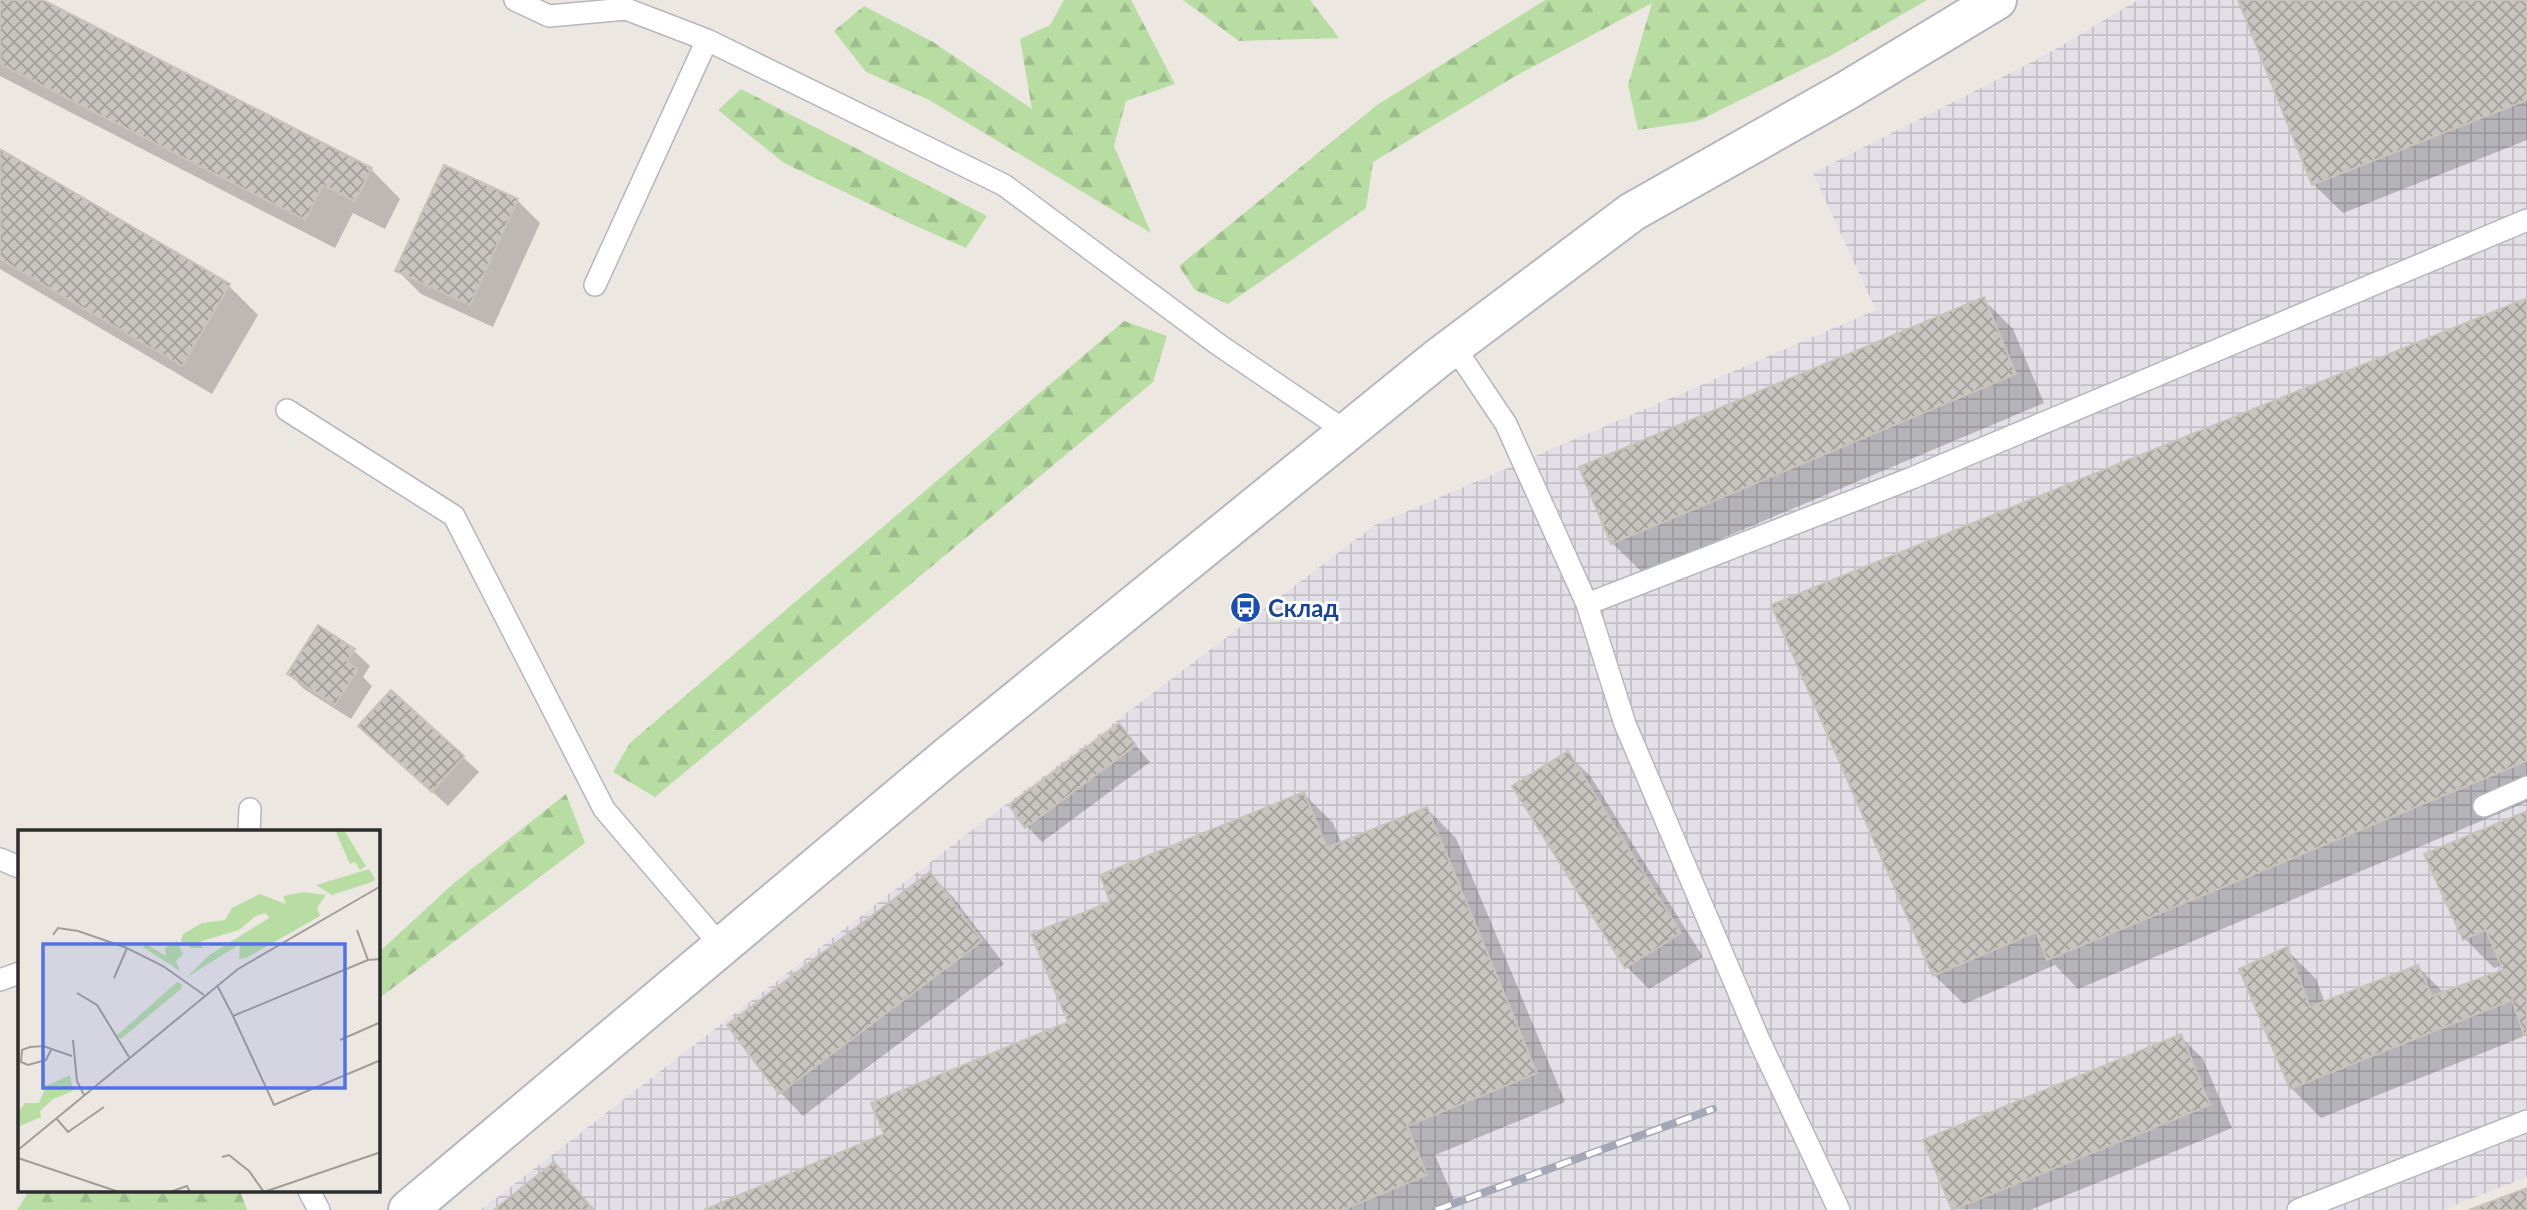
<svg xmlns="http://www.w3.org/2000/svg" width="2527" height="1210" font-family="Lato,sans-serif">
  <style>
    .industrial { fill: url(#industrial-grid) }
    .forest { fill: url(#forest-firs) }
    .shadow { fill: #0003 }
    .building { fill: url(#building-cross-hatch); stroke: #c8c3ba; stroke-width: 2 }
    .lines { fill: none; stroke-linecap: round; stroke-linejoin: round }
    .service-casing { stroke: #b4b7bf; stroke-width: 24 }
    .tertiary-casing { stroke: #b4b7bf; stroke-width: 42 }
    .service { stroke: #fff; stroke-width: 21 }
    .tertiary { stroke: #fff; stroke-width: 38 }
    .rail-casing { stroke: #a4a7b5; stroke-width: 8 }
    .rail { stroke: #fff; stroke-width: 5; stroke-dasharray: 16; stroke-linecap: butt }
    .labels { text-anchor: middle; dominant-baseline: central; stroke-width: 6; stroke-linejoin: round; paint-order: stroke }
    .transit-label { font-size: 24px; font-weight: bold; fill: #164399; stroke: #fff; text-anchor: start }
    .inset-road { fill: none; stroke: #a09d99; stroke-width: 2 }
    .view { fill: #5272e8; fill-opacity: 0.15; stroke: #5272e8; stroke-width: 3.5 }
    .inset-edge { fill: none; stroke: #2d2d2d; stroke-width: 3.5 }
  </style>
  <defs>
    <pattern id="industrial-grid" width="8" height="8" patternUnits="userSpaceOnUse" patternTransform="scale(1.75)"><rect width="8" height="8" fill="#e2e0e6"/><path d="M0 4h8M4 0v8" fill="none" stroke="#c2c0c6"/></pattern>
    <pattern id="forest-firs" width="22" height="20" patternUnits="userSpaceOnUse" patternTransform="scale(1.75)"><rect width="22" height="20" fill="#b8dda3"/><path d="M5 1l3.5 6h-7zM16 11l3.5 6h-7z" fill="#9ebe8d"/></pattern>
    <pattern id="building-cross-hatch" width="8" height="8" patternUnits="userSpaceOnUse" patternTransform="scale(1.75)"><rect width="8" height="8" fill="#c8c4c0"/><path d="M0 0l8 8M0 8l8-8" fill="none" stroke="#a3a09c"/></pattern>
  </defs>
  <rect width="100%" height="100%" fill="#ede7e1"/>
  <!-- industrial -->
  <path class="industrial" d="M2138,0H2527V1177L2442,1210H481L959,840L1375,525L1876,310L1813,173L2044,56Z"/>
  <!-- forest -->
  <path class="forest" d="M1064,0H1131L1175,84L1126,101L1114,146L1151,233L929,100L866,72L834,31L864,6L933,42L1032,109L1020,39L1050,25Z
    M1183,0H1310L1339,38L1239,41Z
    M1545,0H1927L1830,56L1698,121L1638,130L1628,85L1652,3L1512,78L1373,162L1366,208L1228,304L1195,290L1179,266L1377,105Z
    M741,89L987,216L966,248L907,222L784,163L718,110Z
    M1124,321L1167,336L1153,382L655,797L613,772L630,743Z
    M566,794L585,843L378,999V953L454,883Z
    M29,1191H240L247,1210H17Z"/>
  <!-- shadow -->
  <path class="shadow" d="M0,0H39L371,169L400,199L385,229L353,213L335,248L0,76Z
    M2240,0H2527V140L2343,213L2313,184Z
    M0,151L229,286L258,315L212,394L0,269Z
    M517,200L540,223L493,327L421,294L398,271Z
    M1983,299L2013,329L2044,403L1642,572L1612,543Z
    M2527,299V802L2078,989L2055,965L1964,1004L1934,975Z
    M318,627L354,651L370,666L363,677L372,686L351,719L304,689L289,674Z
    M1119,726L1150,762L1042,842L1027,826Z
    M376,741L463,757L479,772L448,806Z
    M1568,754L1591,777L1703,957L1649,989L1626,966Z
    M1304,794L1333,823L1342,844L1427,809L1456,838L1565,1102L1435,1155L1456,1204L1442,1210H706L887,1135L1070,1023L1113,903Z
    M2527,813V1035L2321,1118L2291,1088L2286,949L2316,979L2325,1003L2418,967L2444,993L2505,971L2502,965L2494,968L2465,939Z
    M930,874L953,897L1004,964L803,1116L781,1093L730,1026Z
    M2180,1036L2203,1059L2232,1128L2030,1210L1954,1209Z
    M554,1164L595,1210H497Z"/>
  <!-- building -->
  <path class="building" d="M0,0H43L372,168L355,201L323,185L305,220L0,64Z
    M2238,0H2527V100L2312,185Z
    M0,149L230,284L182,366L0,259Z
    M444,165L518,199L470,305L395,271Z
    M1984,297L2016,374L1611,544L1579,467Z
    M2527,298V761L2047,960L2036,932L1933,976L1771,605Z
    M318,625L355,649L347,662L358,669L335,705L287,674Z
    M391,690L464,756L432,792L358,726Z
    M1119,723L1136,745L1025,828L1009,805Z
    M1568,751L1681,933L1625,968L1512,786Z
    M1304,792L1327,848L1427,807L1537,1073L1407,1126L1427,1175L1342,1210H704L884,1134L871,1103L1068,1022L1031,934L1110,902L1100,875Z
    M2527,811V1034L2524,1035L2512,1000L2290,1089L2239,969L2287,947L2310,1007L2418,965L2432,996L2503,970L2486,930L2463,940L2424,854Z
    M930,872L982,941L779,1094L727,1025Z
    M2181,1034L2210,1105L1952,1210L1923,1140Z
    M554,1162L593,1210H494Z
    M2527,1188V1210H2469Z"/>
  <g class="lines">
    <defs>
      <path id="service" d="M515,0L549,16L626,9L707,40
        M595,285L707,40L1004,185L1219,345L1347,432
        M1455,348L1506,424L1587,604L1912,478L2527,220
        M287,410L454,516L604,809L721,946
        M1587,604L1625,724L1759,1040L1839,1210
        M2484,806L2527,787
        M249,832L250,809
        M0,859L19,867
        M0,980L19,973
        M309,1191L319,1210
        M2298,1210L2527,1121"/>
      <path id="tertiary" d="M408,1210L948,756L1438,358L1632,212L1846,91L1997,0"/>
    </defs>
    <!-- service casing -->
    <use href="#service" class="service-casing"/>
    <!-- tertiary casing -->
    <use href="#tertiary" class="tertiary-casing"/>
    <!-- service -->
    <use href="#service" class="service"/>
    <!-- tertiary -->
    <use href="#tertiary" class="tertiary"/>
    <defs>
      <path id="rail" d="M1436,1210L1713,1109"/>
    </defs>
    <!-- rail casing -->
    <use href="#rail" class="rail-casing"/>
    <!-- rail -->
    <use href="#rail" class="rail"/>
  </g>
  <!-- icons -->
  <defs>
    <symbol id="bus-disc" viewBox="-11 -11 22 22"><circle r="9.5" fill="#1a4fb4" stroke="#fff"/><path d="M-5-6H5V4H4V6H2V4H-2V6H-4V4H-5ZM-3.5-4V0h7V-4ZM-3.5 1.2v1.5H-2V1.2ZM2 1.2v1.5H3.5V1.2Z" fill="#fff"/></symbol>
  </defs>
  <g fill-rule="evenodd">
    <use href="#bus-disc" x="1228" y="590" width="35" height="35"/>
  </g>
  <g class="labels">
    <!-- transit labels -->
    <g class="transit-label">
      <text x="1268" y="607">Склад</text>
    </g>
  </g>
  <!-- overview -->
  <g transform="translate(18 830)">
    <rect width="362" height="362" fill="#ede7e1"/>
    <path d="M317,0H326L348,36L342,40L337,32L332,34ZM351,39L357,49L354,52L314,65L298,55ZM285,62L308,65L299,78L302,86L228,128L221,129L222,114L168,148L190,126L251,88L248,83L238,86L221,100L181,112L185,118H173L163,111L165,104L184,93L207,90L214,78L242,64L268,74L265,66ZM159,111L165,124L158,131L162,141L125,117L128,114L148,126L147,118ZM159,152L164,154L163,159L103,209L98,206ZM52,245L55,261L35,269L22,281L23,287L0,297V282L7,273H21L28,256Z" fill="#b8dda3"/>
    <path class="inset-road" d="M339,100L350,130L363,129M35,105L40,98L60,101L109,118M96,148L109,118L145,136L186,165M199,155L215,186L350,130M59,163L79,175L111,227M215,186L256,275L363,230M55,210L59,251L66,265M322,210L363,192M33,220L28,230L10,235L3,232L4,220L12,217L25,216L54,226M38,288L50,302L86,277M0,320L220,139L363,56M204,327L211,325L231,341L246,362L363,322M0,328L101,362M152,362L169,356L172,362"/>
    <path class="view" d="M25,114H327V258H25Z"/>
    <rect width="362" height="362" class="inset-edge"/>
  </g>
</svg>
